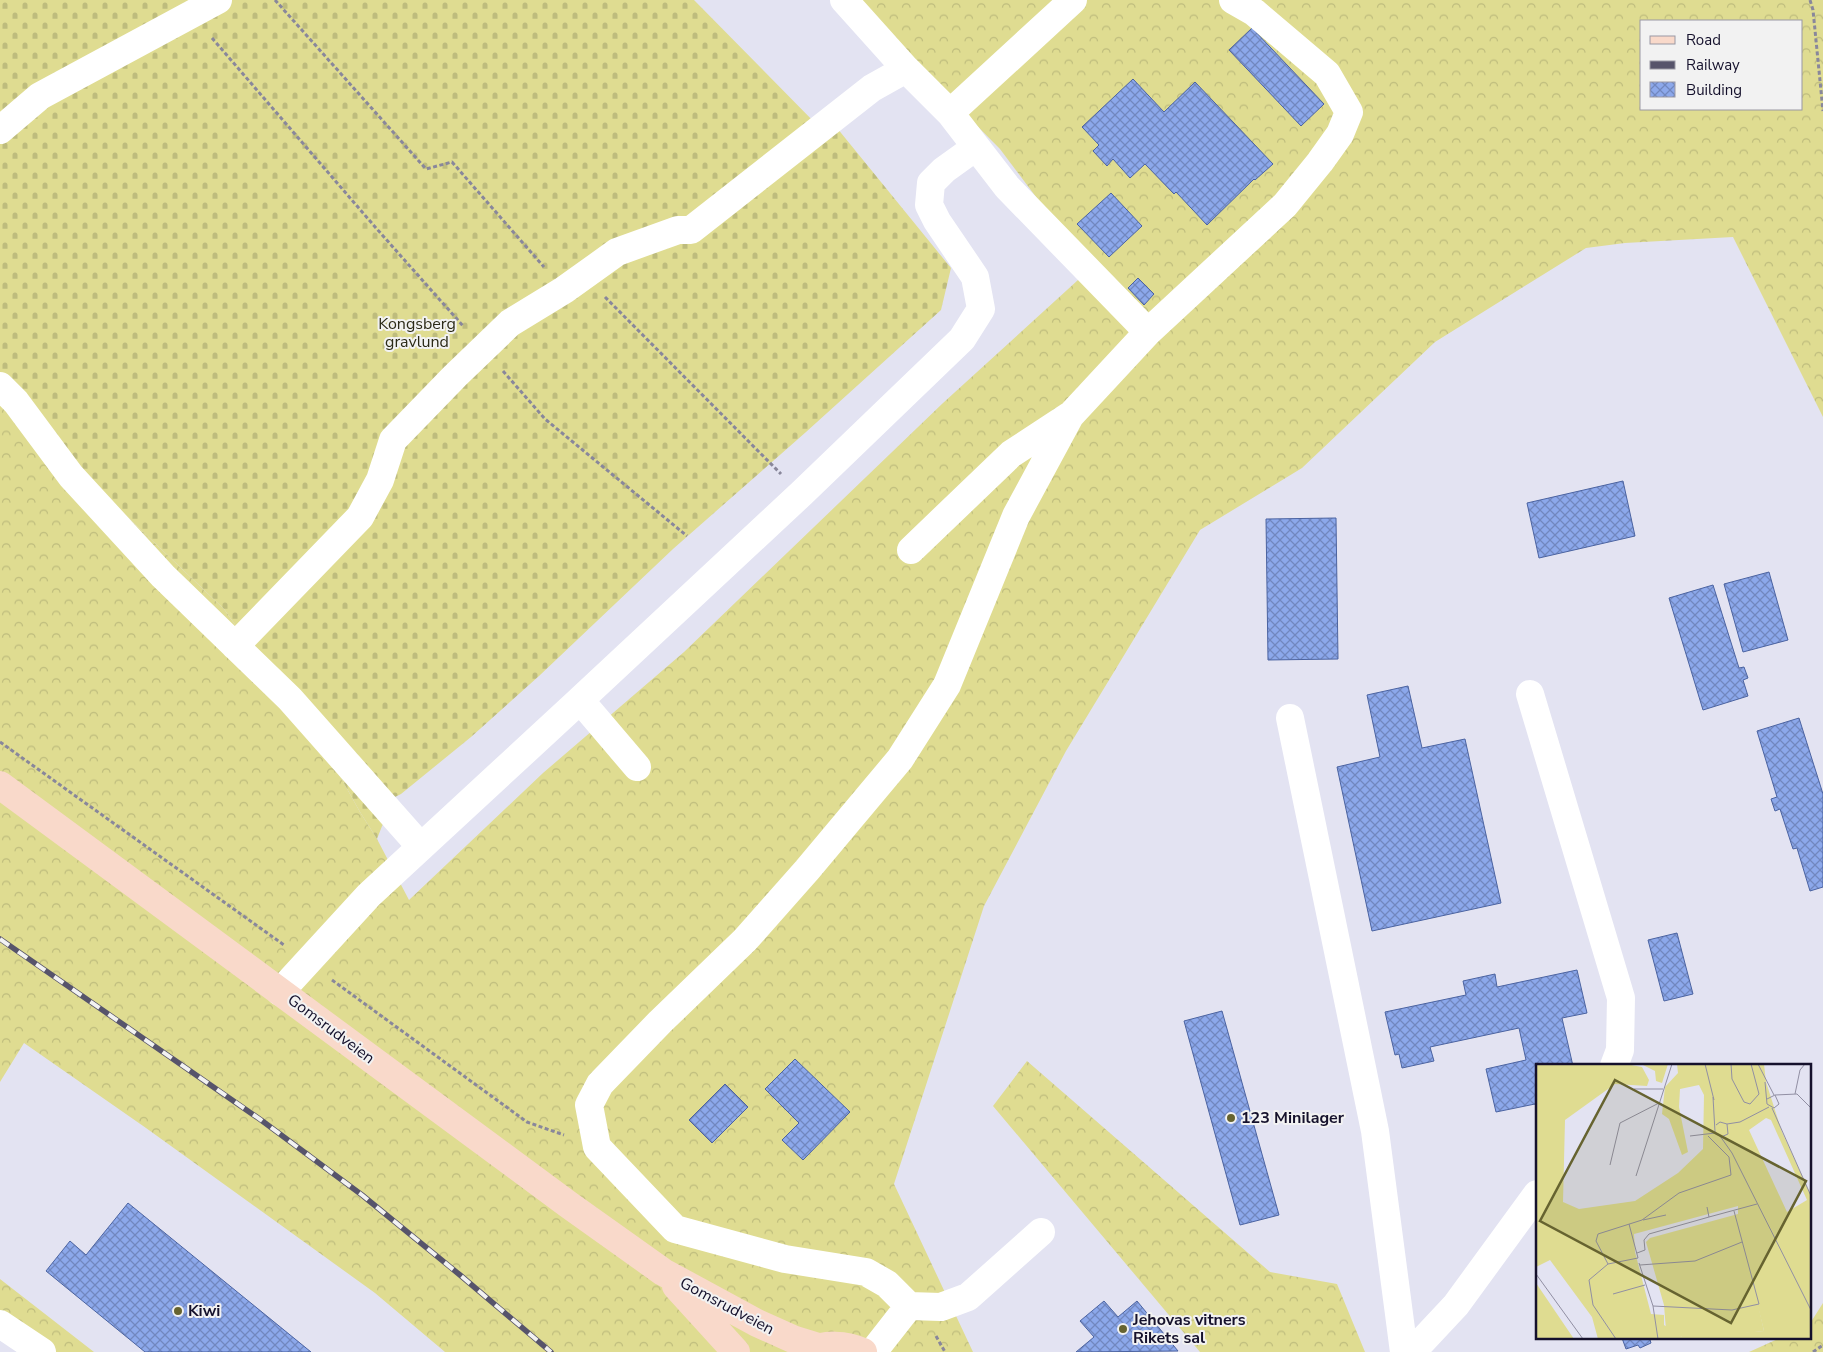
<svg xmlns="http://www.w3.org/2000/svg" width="1823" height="1352" font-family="'Nunito Sans',sans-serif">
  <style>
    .forest { fill: url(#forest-crowns); fill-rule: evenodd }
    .cemetery { fill: url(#cemetery-stones) }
    .building { fill: url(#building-cross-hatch); stroke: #4b63a1 }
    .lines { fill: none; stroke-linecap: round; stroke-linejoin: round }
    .path { stroke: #89879b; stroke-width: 3; stroke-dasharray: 4 2.5; stroke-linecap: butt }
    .minor { stroke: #fff; stroke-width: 28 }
    .major { stroke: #f9d9ca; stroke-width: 28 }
    .rail-casing { stroke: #57546b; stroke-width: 5.5 }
    .rail { stroke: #f2f2f2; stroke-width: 4; stroke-dasharray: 11; stroke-linecap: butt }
    .poi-dot { fill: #666330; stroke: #f2f2f2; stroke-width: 2 }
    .labels { text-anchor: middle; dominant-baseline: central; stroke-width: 4; stroke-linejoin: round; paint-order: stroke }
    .park-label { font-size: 16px; fill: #2b2a16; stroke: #f2f2f2 }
    .street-label { font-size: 16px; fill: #15112c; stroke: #f2f2f2 }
    .poi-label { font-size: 16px; font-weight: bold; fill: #15112c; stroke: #f2f2f2; text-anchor: start }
    .inset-road { fill: none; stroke: #918fa3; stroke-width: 1 }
    .view { fill: #666330; fill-opacity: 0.15; stroke: #666330; stroke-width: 2.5 }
    .inset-edge { fill: none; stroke: #15112c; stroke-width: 2.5 }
  </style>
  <defs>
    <pattern id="forest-crowns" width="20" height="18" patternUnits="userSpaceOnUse" patternTransform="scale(1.25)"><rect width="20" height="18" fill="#dfdc91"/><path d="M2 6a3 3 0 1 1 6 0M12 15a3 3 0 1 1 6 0" fill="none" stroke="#bebc7d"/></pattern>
    <pattern id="cemetery-stones" width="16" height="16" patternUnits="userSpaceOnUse" patternTransform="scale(1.25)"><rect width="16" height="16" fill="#dfdc91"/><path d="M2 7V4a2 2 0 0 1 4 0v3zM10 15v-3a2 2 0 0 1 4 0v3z" fill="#bebc7d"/></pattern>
    <pattern id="building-cross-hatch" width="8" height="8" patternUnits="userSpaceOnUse" patternTransform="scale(1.25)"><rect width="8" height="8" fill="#8ca8eb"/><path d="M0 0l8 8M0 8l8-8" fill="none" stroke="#7187bf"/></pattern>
  </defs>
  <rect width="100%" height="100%" fill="#e3e3f2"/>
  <!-- forest -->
  <path class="forest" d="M852,0H1823V417L1733,237L1625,243L1586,248L1435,342L1302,468L1200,530L1066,751L984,906L894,1184L973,1352H445L375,1293L146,1128L24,1043L0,1082V388L51,444L224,609L331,760L360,812L377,839L409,900L543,773L684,652L943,403L1078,280L1084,272V261L1000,149ZM1642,21H1802V109H1642Z
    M1027,1061L1270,1272L1337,1284L1365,1352H1200L993,1106Z
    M0,1279L94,1352H47L0,1321Z
    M1823,1303V1352H1749L1780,1338H1809V1325Z"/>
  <!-- cemetery -->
  <path class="cemetery" d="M0,0H694L822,130L837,128L951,268L941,310L806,432L673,549L539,676L471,737L401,794L393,798L377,839L360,812L331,760L224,609L51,444L0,388Z"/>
  <!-- building -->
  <path class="building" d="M1252,28L1324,104L1301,126L1229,50Z
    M1133,79L1164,112L1195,82L1273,164L1255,180L1254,179L1207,225L1176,192L1174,194L1145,164L1130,178L1113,159L1107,166L1093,151L1099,145L1082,127Z
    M1111,193L1142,226L1109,257L1077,224Z
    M1138,278L1154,294L1144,305L1128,288Z
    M1623,481L1635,536L1539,558L1527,503Z
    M1336,518L1338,659L1268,660L1266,519Z
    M1769,572L1788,640L1743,652L1724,584Z
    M1713,585L1739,668L1744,667L1748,678L1743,680L1748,696L1703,710L1669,598Z
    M1408,686L1422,748L1465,739L1501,903L1372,931L1337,767L1380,757L1367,695Z
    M1799,718L1823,794V887L1810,891L1797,848L1793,849L1780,809L1775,811L1771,799L1777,797L1757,731Z
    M1677,933L1693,994L1664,1001L1648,940Z
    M1577,970L1587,1013L1562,1018L1573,1066H1537V1109L1535,1104L1496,1112L1486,1069L1526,1060L1519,1028L1430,1047L1434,1061L1402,1068L1399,1054L1395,1055L1385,1012L1466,995L1463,981L1495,974L1497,987Z
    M1222,1011L1279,1215L1240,1225L1184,1021Z
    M795,1059L850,1112L803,1160L782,1140L799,1123L765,1089Z
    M725,1084L748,1107L712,1143L689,1120Z
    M128,1203L311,1352H145L46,1271L70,1241L86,1255Z
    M1104,1301L1118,1317L1137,1301L1178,1351L1076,1352L1094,1337L1080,1321Z
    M1622,1338H1655L1650,1340L1651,1343L1640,1348L1638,1345L1626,1349Z"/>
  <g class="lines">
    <!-- path -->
    <path class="path" d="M275,0L426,169L452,162L544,267
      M1810,0L1813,10L1823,111
      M212,38L376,228L464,327
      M605,297L781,474
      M503,371L545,419L687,536
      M0,742L284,945
      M332,980L527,1122L564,1135
      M936,1336L945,1352
      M1813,1352L1823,1345"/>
    <!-- minor -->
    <path class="minor" d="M844,0L906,69L950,113
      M1073,0L950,113L1007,187L1148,332
      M0,130L40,96L218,0
      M0,386L16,402L71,476L163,576L290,699L421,847
      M911,550L1011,454L1069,416
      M235,646L360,517L380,480L393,440L455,376L510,323L564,290L617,252L678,230H691L872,88L906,69
      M1530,694L1621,998L1620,1050L1614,1066
      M580,700L802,493L962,339L981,309L975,277L937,221L929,205L931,183L944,170L976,147
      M1290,718L1375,1131L1404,1352
      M280,992L369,895L580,700L637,767
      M909,1306L887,1284L866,1272L785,1259L675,1229L597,1147L589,1105L600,1084L660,1022L745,940L807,870L900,759L947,685L1016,516L1070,416L1148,332L1285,205L1320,162L1340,134L1349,112L1327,74L1254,12L1233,0
      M0,1324L42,1352
      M873,1352L909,1306L941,1307L968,1297L1041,1232
      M1412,1352L1456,1305L1537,1194"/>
    <!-- major -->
    <path class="major" d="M0,785L569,1205L663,1272L757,1323L795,1340L821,1348
      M676,1286L736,1352
      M808,1352C824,1343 846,1344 863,1352"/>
    <defs>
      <path id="rail" d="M0,939L261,1120L362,1195L460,1275L551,1352"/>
    </defs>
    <!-- rail casing -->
    <use href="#rail" class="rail-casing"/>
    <!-- rail -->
    <use href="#rail" class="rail"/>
  </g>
  <!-- markers -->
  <g class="poi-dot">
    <circle cx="1231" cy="1118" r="5"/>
    <circle cx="178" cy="1311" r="5"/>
    <circle cx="1123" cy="1329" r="5"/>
  </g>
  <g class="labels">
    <!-- park labels -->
    <g class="park-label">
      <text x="417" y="324">Kongsberg<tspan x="417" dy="18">gravlund</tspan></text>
    </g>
    <!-- street labels -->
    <g class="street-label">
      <text transform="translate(331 1029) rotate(37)">Gomsrudveien</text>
      <text transform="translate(727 1306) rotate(28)">Gomsrudveien</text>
    </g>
    <!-- poi labels -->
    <g class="poi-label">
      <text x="1241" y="1118">123 Minilager</text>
      <text x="188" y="1311">Kiwi</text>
      <text x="1133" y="1320">Jehovas vitners<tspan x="1133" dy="18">Rikets sal</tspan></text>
    </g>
  </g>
  <!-- overview -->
  <g transform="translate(1536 1064)">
    <rect width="275" height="275" fill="#e3e3f2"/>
    <path d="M0,0H90L106,3L113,16L111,22L79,20L29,56L27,138L43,145L99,137L142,109L167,85L168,31L163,21L144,25L143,43L152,88L146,91L133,55L126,50L129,23L142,9L141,0H228L230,18L246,68L275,131V275H62L56,253L14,196L0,203ZM230,54L235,56L271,136L251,148L213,66ZM202,142V161L228,267L146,273L128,261V251L115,250L99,188L98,170ZM105,0H132L126,19L120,17L119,7ZM0,219L38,275H0Z" fill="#dfdc91" fill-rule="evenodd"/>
    <path d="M202,150L228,267L163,274L146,273L130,266L128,241L110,178L114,174Z" fill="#dfdc91"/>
    <path class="inset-road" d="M169,0L178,36M195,0L196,15L208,38L214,40L223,30L215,0M222,0L238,31M229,18L231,40L238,44L243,40L239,31L231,35M98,25H127M259,30L264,6L269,0M239,31L261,30L275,44M177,33L179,68L185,73L192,70L191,60L184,58L180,61M236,44L275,132M191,60L204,58L233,43M154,72L179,69M184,72L196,89L275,246M74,101L84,59L123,39M100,112L136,0M171,143L173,153L221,140M107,156L130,151M93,160L102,194L72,200L60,177L62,170L106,156L143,129L195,111L193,93L172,72M101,189L109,186L108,176L113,170L173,153M103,199L117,242L122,275M72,200L53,216L57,241L80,275M104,201L159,197L206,178M0,210L47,275M77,230L109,221M117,242L196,246L223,240L198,147"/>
    <path class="view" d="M79,16L270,117L195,259L4,157Z"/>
    <rect width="275" height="275" class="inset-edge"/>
  </g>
  <!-- legend -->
  <rect x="1640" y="20" width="162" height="90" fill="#f2f2f2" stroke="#9a98a3"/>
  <rect x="1650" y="36" width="25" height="8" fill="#f9d9ca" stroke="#9a98a3"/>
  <text x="1686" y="45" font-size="15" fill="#15112c">Road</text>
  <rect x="1650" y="61" width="25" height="8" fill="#57546b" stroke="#9a98a3"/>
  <text x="1686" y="70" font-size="15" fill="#15112c">Railway</text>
  <rect x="1650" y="82" width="25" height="15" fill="url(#building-cross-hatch)" stroke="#9a98a3"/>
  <text x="1686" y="95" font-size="15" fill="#15112c">Building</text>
</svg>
